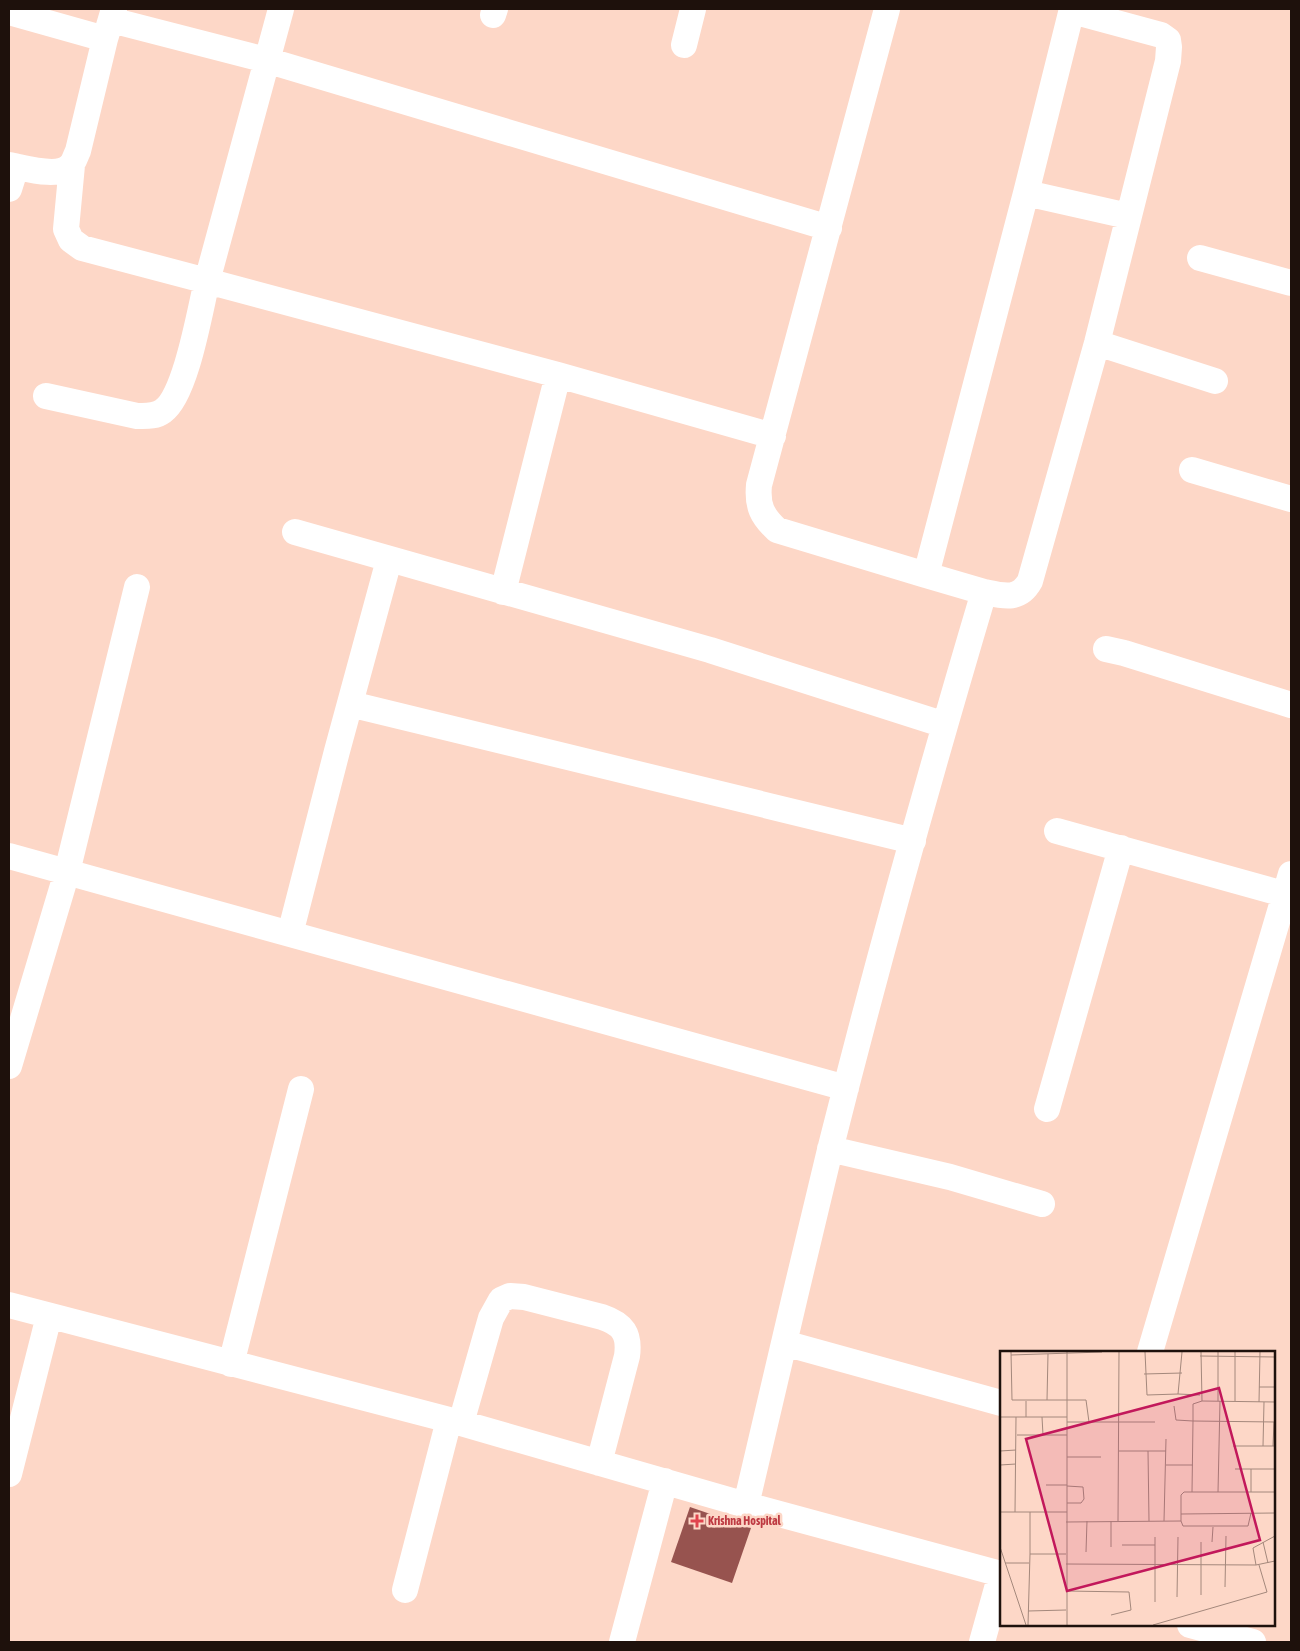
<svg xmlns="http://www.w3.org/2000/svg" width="1300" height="1651" font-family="'Asap Condensed',sans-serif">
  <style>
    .building { fill: #97534f }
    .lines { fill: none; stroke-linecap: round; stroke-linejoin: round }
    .minor { stroke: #fff; stroke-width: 26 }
    .health-dot { fill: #e0444e; stroke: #fdd7c7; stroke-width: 2 }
    .labels { text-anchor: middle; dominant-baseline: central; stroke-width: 5; stroke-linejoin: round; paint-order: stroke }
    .health-label { font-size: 12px; font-weight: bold; fill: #be3a42; stroke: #fdd7c7; text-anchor: start }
    .inset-road { fill: none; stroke: #a4887c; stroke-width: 1 }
    .view { fill: #c2185b; fill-opacity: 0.15; stroke: #c2185b; stroke-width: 2.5 }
    .inset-edge { fill: none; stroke: #1e110c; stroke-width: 2.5 }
  </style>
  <rect width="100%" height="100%" fill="#fdd7c7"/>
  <!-- building -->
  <path class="building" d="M690,1507L751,1528L732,1583L671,1562Z"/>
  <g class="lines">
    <!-- minor -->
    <path class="minor" d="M281,9L207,281L558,375L773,436
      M887,9L759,485C757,506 762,516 777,530L926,575
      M9,12L105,39
      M493,15L495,9
      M111,20L266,60L829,228
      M684,45L693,9
      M9,165C25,168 59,179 71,165C74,162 76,155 78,151L105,39L114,9
      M9,189L16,167
      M1026,193L1128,216
      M1200,258L1291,283
      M1097,343L1215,381
      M46,396L137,416C146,416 155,417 163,411C186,395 200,310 207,281L82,248L71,240L66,229L72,165
      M1192,470L1291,499
      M295,532L710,650L945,725
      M503,592L558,375
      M984,592C1003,596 1019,601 1030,581L1097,343L1168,61L1169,47L1168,40L1161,35L1072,11
      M1106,649L1124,653L1291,705
      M350,704L913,841
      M1057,831L1291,896
      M9,856L846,1088
      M290,934L337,751L389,560
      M9,1066L67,872L137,587
      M1047,1109L1121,848
      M830,1149L950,1177L1042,1204
      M9,1305L461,1423L746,1505L1001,1574
      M784,1343L1001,1403
      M1150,1352L1291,874
      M231,1364L301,1089
      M461,1423L491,1318L501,1300L510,1296L524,1297L602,1317C623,1324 630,1334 627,1356L599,1463
      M9,1474L49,1316
      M746,1505C774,1387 801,1268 830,1150C877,963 929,777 984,592L926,575L1026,193L1072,9
      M405,1590L449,1420
      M1190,1625L1253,1642
      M622,1642L665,1481
      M982,1642L1001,1574"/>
  </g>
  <!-- markers -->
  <path class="health-dot" d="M694.5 1513.5h5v5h5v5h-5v5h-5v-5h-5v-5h5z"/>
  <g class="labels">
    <!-- health labels -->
    <g class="health-label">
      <text x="708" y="1521">Krishna Hospital</text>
    </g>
  </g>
  <!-- overview -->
  <g transform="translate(1000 1351)">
    <rect width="275" height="275" fill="#fdd7c7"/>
    <path class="inset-road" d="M11,1L12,49H86L89,71M145,1L147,44L178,43L182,1M201,1L202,50L275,51M11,4L102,1M200,5L275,6M144,23L182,22M259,36H275M178,43L200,44M47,49L48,3M218,50V1M235,50V1M259,51L260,1M174,55L176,69L193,70V53L202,50M0,66H67M26,66V50M42,66L43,84M67,71H155M17,84H67M233,95H275M263,95L264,51M273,95L274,71M0,100L16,99M119,100H166M148,100L149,170M67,106H101M0,114L16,113M166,114H193M235,118H275M46,134H67M192,141L193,70L275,71M218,141L220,50M251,141V118M67,152H81L84,148L83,136L67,135M0,161H67M15,161L16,66M30,161V203H66M181,163V144L184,141H275M111,170V196M118,170L119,1M164,170L166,88M181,170L183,175H248L251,162M66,171L181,170V163L275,162M212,191L213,176M263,191L268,212M122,194H155M0,196L26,274M86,201L87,170M5,212H29M66,213L256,214L275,210M256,214L253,197L275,185M225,236L226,185M66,240L129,241L131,259L111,264M201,244V191M177,246L178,186M155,251V186M28,260L66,259M28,274L30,203M67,274V1M153,274L267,241L259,214"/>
    <path class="view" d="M219,37L260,189L67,240L26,88Z"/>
    <rect width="275" height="275" class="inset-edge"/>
  </g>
  <!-- border -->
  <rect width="1300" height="1651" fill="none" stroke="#1e110c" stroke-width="20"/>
</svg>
